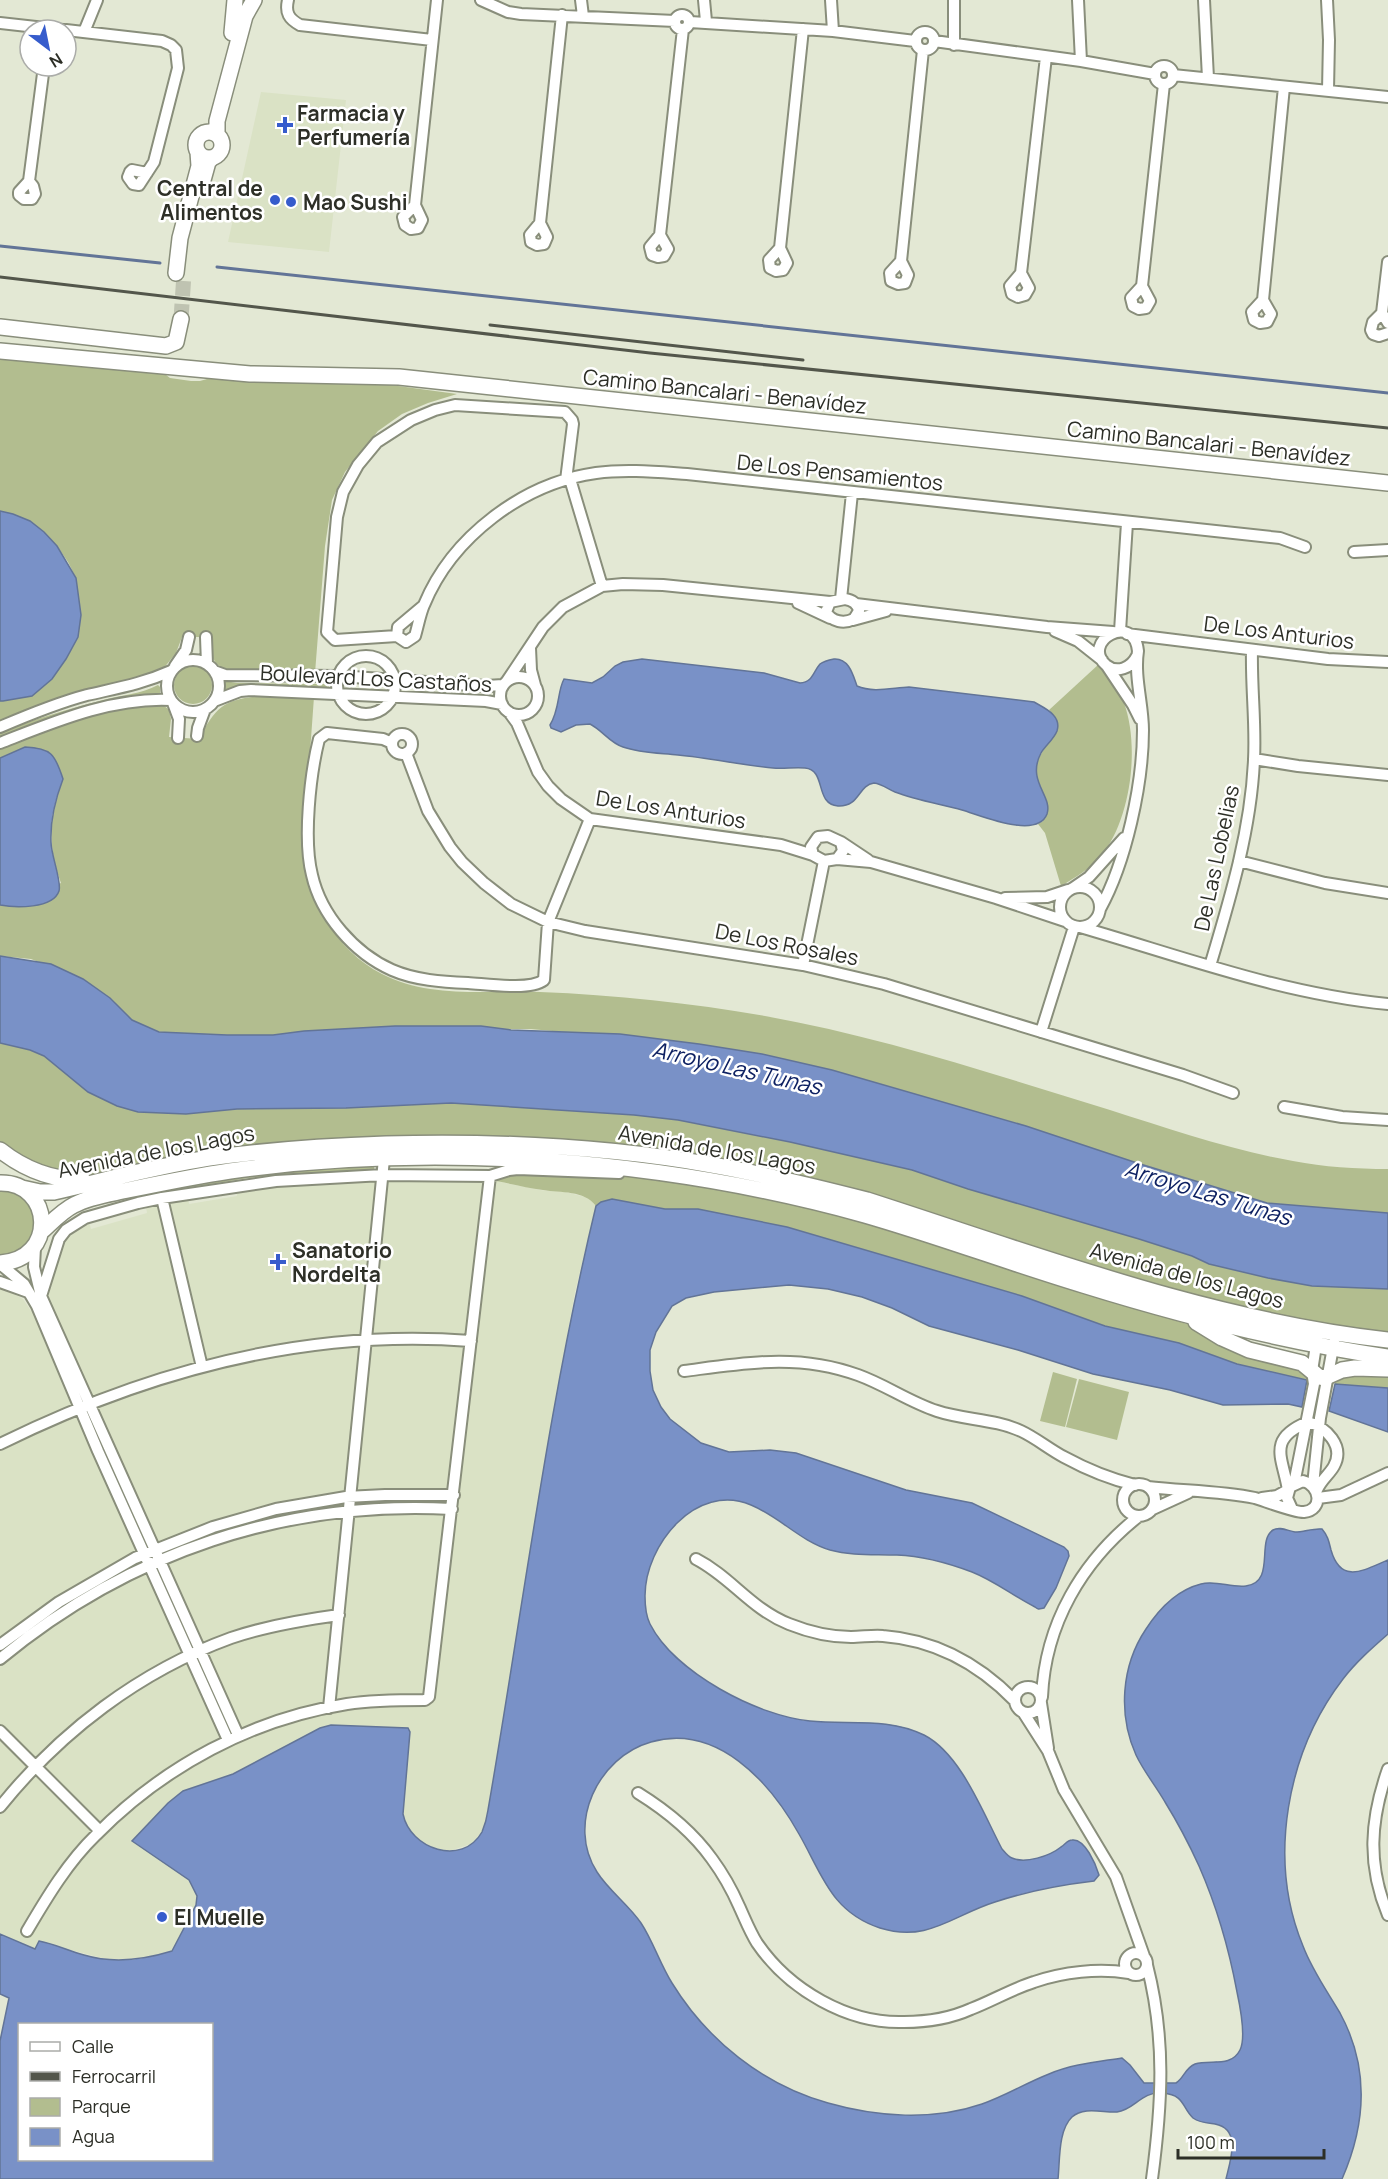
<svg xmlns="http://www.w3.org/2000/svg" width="1388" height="2179" font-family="Manrope,sans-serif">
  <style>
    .built { fill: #dae2c5 }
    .green { fill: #b2bd8f }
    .water { fill: #7991c7; stroke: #627497; stroke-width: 1.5; fill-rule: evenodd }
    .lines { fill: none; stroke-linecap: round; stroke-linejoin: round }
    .stream { stroke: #627497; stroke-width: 3 }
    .secondary-tunnel { stroke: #bfc3b1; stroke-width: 15; stroke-dasharray: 15 8; stroke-linecap: butt }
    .street-casing { stroke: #898e7b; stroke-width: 14 }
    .secondary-casing { stroke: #898e7b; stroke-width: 18 }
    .street { stroke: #fff; stroke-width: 10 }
    .secondary { stroke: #fff; stroke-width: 15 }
    .rail { stroke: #53564b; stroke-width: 3 }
    .poi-dot { fill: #365ccc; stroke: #fff; stroke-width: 2 }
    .labels { text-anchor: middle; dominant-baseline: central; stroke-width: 5; stroke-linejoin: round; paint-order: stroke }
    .poi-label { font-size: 21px; font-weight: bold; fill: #2d2f27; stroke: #fff; text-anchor: start }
    .street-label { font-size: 21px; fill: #2d2f27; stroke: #fff }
    .water-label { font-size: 22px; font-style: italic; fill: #0e2162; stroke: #fff }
  </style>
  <rect width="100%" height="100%" fill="#e3e8d4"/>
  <!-- built -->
  <path class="built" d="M261,92L346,100L329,252L228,242Z
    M465,1178L496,1181L546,1191H562L585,1197L592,1201L596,1206L575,1292L555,1402L505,1709L486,1822L481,1833L471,1844L452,1850H437L424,1845L413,1836L406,1826L403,1814L410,1732L331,1725L320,1728L233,1774L183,1791L132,1840L189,1880L197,1896L196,1905L172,1951L154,1956L125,1961L110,1960L39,1942L35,1949L0,1934V1286L23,1299L31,1311L50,1305L46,1291L63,1241L77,1226L89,1222L91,1229L147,1213L146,1207L188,1197L189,1204L237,1196L236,1189L301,1183Z"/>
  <!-- green -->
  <path class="green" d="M0,353L161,371L170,378L191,381H200L214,377L289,383H376L457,394L428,403L402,414L378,431L345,472L332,500L325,546L315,673L228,672C212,663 210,655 209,637H182L176,653L163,669L0,723V701L32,696L52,679L66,659L78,637L76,578L68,562L57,546L13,514L0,511Z
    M1099,664C1109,677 1119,688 1124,703C1140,746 1131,820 1101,856C1090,869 1076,877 1061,886L1045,833L1038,824L1043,821L1036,767C1040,746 1068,730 1049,710Z
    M174 685a19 19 0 1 1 38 0a19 19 0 1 1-38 0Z
    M225,681L237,683L329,684V688H250L225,692Z
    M158,685L160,687V694L113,702L0,738V733C34,719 68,709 103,700C122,695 141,694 158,685Z
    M262,696L314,697L303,849C309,900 335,950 382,974C430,999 489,990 540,992C616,995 691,1003 765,1016C882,1037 996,1075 1110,1110C1170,1129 1231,1150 1293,1161C1324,1167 1356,1169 1388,1169V1213L1267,1203L1137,1163L1026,1126L832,1070L762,1054L699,1044L530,1029H344L273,1035H227L159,1032L132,1020L110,998L83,979L31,959L0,956V905L6,906L61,883C47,845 49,817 63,779L0,758V747C28,736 136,696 162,705C165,706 167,708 169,710L171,719L169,737L199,739C216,706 225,699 262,696Z
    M0,1043L30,1050L44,1056L88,1092L138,1112L186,1114L237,1109L346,1108L451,1103L634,1115L678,1120L790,1142L912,1170L968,1189L1139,1239L1192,1256L1209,1264L1268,1278L1312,1286L1388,1289V1334L1348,1330L1208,1301L835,1187L491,1137L102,1174L66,1176L47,1170L4,1147L0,1142Z
    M374,1165V1170L248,1178L131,1198L118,1197L245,1174Z
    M507,1173L549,1174L601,1178L636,1176L755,1195L838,1215L927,1242L1190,1325L1295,1363L1308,1375L1307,1380L1237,1364L1179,1343L1105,1326L1022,1296L787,1227L687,1209H665L612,1199L601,1202L596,1206C584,1190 561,1193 543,1190C528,1188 512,1184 496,1181Z
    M8,1188L28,1199L38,1220L25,1252L0,1259V1189Z
    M1388,1370V1388L1335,1384L1336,1375Z
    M1053,1372L1077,1379L1065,1427L1040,1421Z
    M1079,1379L1129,1392L1117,1440L1066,1427Z"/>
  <!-- water -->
  <path class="water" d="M0,511L13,514L30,521L44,532L57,546L76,578L81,615L78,637L66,659L52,679L32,696L3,701H0Z
    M642,659L764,673L800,683C813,682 813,672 820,664C824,661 829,660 834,659C849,658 853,675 857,686C873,693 891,688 909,687L1034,702C1044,708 1062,715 1057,731C1054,739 1045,746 1041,753C1026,781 1053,796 1047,814C1037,840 980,815 962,810C940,804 916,800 895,792C888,789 882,784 874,783C858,785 860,807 838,806C814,804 827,770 805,768C794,767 784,769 773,768C741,765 710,758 678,755C660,753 640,753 623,747C610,743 602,730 590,724L576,725L561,732L551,728L550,725C560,709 557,692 564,679L592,683L603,677L615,666L623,662Z
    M25,747C51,748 55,754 63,779C55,800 50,819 51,842C51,855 62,882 59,891C53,909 15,908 0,905V758Z
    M0,956L51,964L83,979L110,998L132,1020L159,1032L227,1035H273L304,1031L395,1026H481L511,1030L620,1034L699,1044L762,1054L832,1070L1026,1126L1137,1163L1267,1203L1388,1213V1289L1312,1286L1268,1278L1209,1264L1192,1256L1139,1239L968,1189L912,1170L790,1142L678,1120L634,1115L451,1103L346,1108L237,1109L186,1114L138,1112L117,1106L88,1092L44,1056L30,1050L0,1043Z
    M612,1199L665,1209H698L787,1227L1022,1296L1105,1326L1179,1343L1237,1364L1307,1380L1302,1407L1288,1404L1223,1405L1170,1390L1093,1374L1018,1350L929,1326L892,1308L862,1297L828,1289L789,1285L714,1292L686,1298L672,1306L656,1332L650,1350V1371L653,1390L661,1407L670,1419L701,1443L729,1452L770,1450L796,1453L906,1490L972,1503L1064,1547L1068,1551L1069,1556L1056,1588L1044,1608C1039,1609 1039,1610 1035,1607C1013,1596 995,1581 972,1572C948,1563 923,1556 897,1555C875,1554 852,1556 830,1550C800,1541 780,1517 751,1505C696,1482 645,1545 645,1596C645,1606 646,1616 650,1624C675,1673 758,1716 810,1721C848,1725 888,1717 924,1735C961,1754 983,1813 1002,1849C1004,1851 1008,1857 1012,1858C1025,1864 1050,1856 1061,1847C1065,1845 1067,1840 1072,1840C1085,1838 1096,1865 1099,1875L1094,1881C1060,1885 1028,1891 995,1902C953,1915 928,1943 880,1928C831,1912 822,1874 799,1834C770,1782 717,1723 651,1742C598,1757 566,1824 597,1872C609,1891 628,1904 641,1923C653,1941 660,1964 672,1983C707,2040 763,2085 828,2103C877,2117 933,2121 982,2104C1005,2096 1026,2083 1049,2074C1073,2064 1097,2062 1122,2058L1130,2065L1144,2083H1176C1184,2078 1185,2068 1195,2064C1210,2059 1231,2068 1240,2050C1246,2038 1240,2006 1237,1992C1229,1949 1217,1907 1199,1866C1189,1844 1178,1823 1165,1802C1156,1786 1144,1772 1136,1755C1118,1715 1121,1666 1146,1629C1159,1609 1177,1590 1201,1584C1216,1580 1231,1588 1246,1586C1276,1582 1256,1541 1273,1530C1280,1526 1288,1531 1295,1532C1304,1532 1313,1528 1322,1529C1328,1536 1329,1542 1331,1550C1341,1585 1364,1570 1388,1560V1634C1372,1648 1356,1662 1343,1679C1287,1752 1267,1859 1303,1946C1312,1970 1327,1991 1340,2013C1370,2068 1366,2124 1342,2179H1226C1230,2161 1242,2129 1215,2124C1207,2123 1200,2123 1193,2118C1182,2108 1185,2095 1163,2093C1141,2091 1135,2110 1117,2112C1104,2113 1084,2106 1072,2117C1058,2130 1060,2161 1058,2179H0V2041L9,1998L0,1994V1934L35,1949L39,1941C55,1944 69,1951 84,1955C114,1964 143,1960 172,1951L196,1905L197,1896L189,1880L132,1841L168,1803L183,1791L233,1774L320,1728L331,1725L408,1728L410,1732L403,1814C410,1849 462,1867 482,1832C485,1825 487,1817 488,1810C523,1608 548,1405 596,1206L601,1202ZM20,2024H212V2160H20Z
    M1335,1384L1388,1388V1432L1329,1411Z"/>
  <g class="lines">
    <!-- stream -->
    <path class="stream" d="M0,246L160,263
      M217,267L1388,393"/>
    <!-- secondary-tunnel -->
    <path class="secondary-tunnel" d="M181,319L184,274"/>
    <defs>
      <path id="street" d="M288,0C285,13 289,19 300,25L432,40
        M481,0L508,12L521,14L675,21
        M581,0L583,16
        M704,0L706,21
        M831,0L833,31
        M954,0V45
        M1078,0L1081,61
        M1204,0L1208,78
        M1327,0L1329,40L1328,90
        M675 22a7 7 0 1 1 14 0a7 7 0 1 1-14 0Z
        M690,22L833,31L915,41
        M0,23L63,30
        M66,30L162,41L171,45L176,50L178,68L154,162L139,185L133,184L128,177L130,172L132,170L147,173
        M916 41a9 9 0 1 1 18 0a9 9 0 1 1-18 0Z
        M84,32L97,0
        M934,41L1081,61L1155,74
        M1155 75a9 9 0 1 1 18 0a9 9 0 1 1-18 0Z
        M1173,75L1388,97
        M29,181L33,186L35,194L32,199H24L19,195V192L29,181L44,66
        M415,205L403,217L405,225L411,229L418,228L422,220L415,205L437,0
        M540,223L530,235L531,242L537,245L544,244L547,237L540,223L562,15
        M660,235L668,249L664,256L658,257L652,255L650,247L660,235L683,29
        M780,248L769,260L770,268L776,271L783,270L787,263L780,248L803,29
        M901,261L890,273L891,281L898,284L905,283L908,275L901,261L923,50
        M1388,262L1382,313L1388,323
        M1021,273L1029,288L1025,295L1018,297L1012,294L1010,286L1021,273L1046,57
        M1142,286L1131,298L1133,306L1139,309L1146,308L1150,301L1142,286L1164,84
        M1263,300L1271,314L1267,322L1260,323L1254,320L1252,312L1263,300L1284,87
        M1382,313L1373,322L1371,330L1373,334L1379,336L1388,333
        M570,479L602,586
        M1354,552L1388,550
        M841,599L852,493
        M845,599C852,600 858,604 859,611L854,619C844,624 832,622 826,612L830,602Z
        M798,603L830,618
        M856,604L1047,627L1113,632
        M423,606L398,627L397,636L406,642L415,636C418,626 420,614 424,605C452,537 523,483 596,473C626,469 657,472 687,474L1280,538L1305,547
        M853,620L886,611
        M1055,631L1078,641L1102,660
        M1120,631L1127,523
        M1127,634L1328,659L1388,662
        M397,636L335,640L327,632L337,517L343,492L358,465L377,442L411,420L435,410L455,405L565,412L572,420L573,424L566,480
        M206,637L207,664
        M530,648L531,670L535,685
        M337 685a29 29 0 1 1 58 0a29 29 0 1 1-58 0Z
        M167 686a26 26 0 1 1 52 0a26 26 0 1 1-52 0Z
        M175,666L186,650L189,637
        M1107,666L1133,705L1140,719
        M214,671L225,675L338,676L486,686L503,685
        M500 696a19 19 0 1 1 38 0a19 19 0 1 1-38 0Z
        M507,681L543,627L563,607L602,586L623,584L663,585L830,602
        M214,701L240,691L251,690L486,701L502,704
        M173,703L179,719L178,738
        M509,712L517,723L538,772L548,786L561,799L590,819L781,845L813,855
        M0,727C28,715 57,703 87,695C117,688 142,684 171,671
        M392 744a10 10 0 1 1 20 0a10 10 0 1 1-20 0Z
        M197,736L198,728L205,709
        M0,743C54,722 112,697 171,700
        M392,743L383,739L327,733L319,739C310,775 303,840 312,875C321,915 354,953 392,970C415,980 442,982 468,983C486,984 529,991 544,980L548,922L590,819
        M406,753L428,811L450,847L462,862L484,883L511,904L548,922L585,931L803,965L884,984L1183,1075L1233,1093
        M1254,759L1298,766L1388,775
        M828,836L841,842L843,851L837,859L824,861L813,855L811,847L818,837Z
        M841,842L868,860
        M837,859L871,862L996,898L1065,921
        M1239,861L1325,883L1388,893
        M1060 907a20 20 0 1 1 40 0a20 20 0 1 1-40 0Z
        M1073,888L1089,877L1124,838
        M1005,898L1047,897L1068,890
        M1100,909C1126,862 1143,784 1143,730C1143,704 1134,677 1138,651C1134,611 1080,642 1106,665C1117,674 1131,668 1137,656
        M1080,927C1181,956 1282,994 1388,1004
        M803,965L824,861
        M1210,966C1230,899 1251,830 1254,760C1256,723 1251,687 1252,650
        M1041,1032L1074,927
        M1284,1107L1342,1117L1388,1120
        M162,1198L202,1367
        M35,1247L34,1267L41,1296L238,1735
        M0,1264L24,1284L37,1306L98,1451L228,1740
        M0,1282L28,1292
        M41,1296L59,1239L66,1230L85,1218L138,1203L162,1198L276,1181L383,1175L490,1176L509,1170L518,1169L619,1173
        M684,1371C745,1363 798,1353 858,1375C886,1385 909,1402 937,1411C964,1420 995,1419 1021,1431C1036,1438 1049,1449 1064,1457C1086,1469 1110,1479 1135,1485
        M0,1444C146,1372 307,1328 471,1341
        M1294,1484L1314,1384L1312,1371L1317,1339
        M1123 1500a16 16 0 1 1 32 0a16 16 0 1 1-32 0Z
        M1313,1485L1320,1418L1334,1342
        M1148,1487C1183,1491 1220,1491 1255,1498C1265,1501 1296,1513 1304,1512C1324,1510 1320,1485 1303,1481L1290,1487L1287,1498L1292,1509
        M1262,1498L1277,1496L1288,1490C1283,1458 1266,1439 1308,1422C1326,1427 1345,1446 1334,1466C1329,1475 1321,1480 1317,1490
        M1318,1498L1341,1495L1388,1473
        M1153,1509L1188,1493
        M696,1559C731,1577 751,1609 789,1624C809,1632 830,1637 851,1637C862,1637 873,1635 883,1636C936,1640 979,1664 1015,1701
        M0,1645L59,1602L135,1558L213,1527L276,1509L346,1497L385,1495H454
        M0,1659C129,1552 286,1500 452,1509
        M1015 1700a13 13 0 1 1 26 0a13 13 0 1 1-26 0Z
        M1042,1697C1045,1624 1082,1561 1139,1516
        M1041,1703L1048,1748
        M329,1708L384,1159
        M1023,1712L1048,1751L1064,1790L1116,1877L1144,1956
        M0,1731L100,1831
        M1388,1769C1370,1820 1367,1865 1388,1915
        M638,1793C667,1811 692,1831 712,1859C723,1874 732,1890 739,1906C745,1919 750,1932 757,1943C789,1990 848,2024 904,2022C927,2022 951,2018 971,2009C992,2001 1012,1989 1034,1982C1063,1972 1098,1968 1129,1973
        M0,1807C60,1732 140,1671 231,1638C266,1626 302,1620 339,1615
        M27,1931C47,1897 68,1862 96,1835C164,1766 252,1719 347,1704C373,1700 399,1700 425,1700L429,1697L490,1176
        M1125 1964a11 11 0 1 1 22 0a11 11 0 1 1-22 0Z
        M1147,1965C1166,2039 1162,2104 1152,2179"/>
      <path id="secondary" d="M232,33L235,0
        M196 145a13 13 0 1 1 26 0a13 13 0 1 1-26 0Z
        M217,134V121L245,16L254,0
        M203,180L208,162L212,158
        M176,273L180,238L199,166L198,152
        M0,327L166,346L176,342L181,319
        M0,351L250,374L399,377L1388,483
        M0,1150C24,1169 52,1180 83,1180
        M0,1183C53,1182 58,1260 0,1263
        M22,1188L40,1192H54C106,1180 157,1166 209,1158C268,1150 327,1146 386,1144C495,1141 604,1146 712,1165C764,1174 816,1187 867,1200C1038,1255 1209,1320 1388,1340
        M42,1231C52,1222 62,1211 74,1205C91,1196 110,1194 128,1190C162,1183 196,1176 230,1171C438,1142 663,1159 865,1215C938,1236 1010,1263 1083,1285C1183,1316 1284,1342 1388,1357
        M1196,1322L1222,1338L1249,1350L1302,1363L1319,1377L1324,1378L1342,1370L1355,1368L1388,1369"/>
    </defs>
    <!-- street casing -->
    <use href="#street" class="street-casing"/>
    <!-- secondary casing -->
    <use href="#secondary" class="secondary-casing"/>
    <!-- street -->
    <use href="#street" class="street"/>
    <!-- secondary -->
    <use href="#secondary" class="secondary"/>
    <!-- rail -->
    <path class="rail" d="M0,277L650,353L1388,428
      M490,325L803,360"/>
  </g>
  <!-- markers -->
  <g class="poi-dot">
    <path d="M282 116h6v6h6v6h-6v6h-6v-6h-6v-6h6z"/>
    <circle cx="275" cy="200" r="6"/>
    <circle cx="291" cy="202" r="6"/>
    <path d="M275 1253h6v6h6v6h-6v6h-6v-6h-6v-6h6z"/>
    <circle cx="162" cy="1917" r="6"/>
  </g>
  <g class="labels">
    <!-- poi labels -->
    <g class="poi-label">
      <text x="297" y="113">Farmacia y<tspan x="297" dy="24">Perfumería</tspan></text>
      <text x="263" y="188" text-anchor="end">Central de<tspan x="263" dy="24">Alimentos</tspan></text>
      <text x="303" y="202">Mao Sushi</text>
      <text x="292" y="1250">Sanatorio<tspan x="292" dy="24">Nordelta</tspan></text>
      <text x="174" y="1917">El Muelle</text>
    </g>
    <!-- street labels -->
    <g class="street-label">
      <text transform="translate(725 391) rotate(6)">Camino Bancalari - Benavídez</text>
      <text transform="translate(1209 443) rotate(6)">Camino Bancalari - Benavídez</text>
      <text transform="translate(840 472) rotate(6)">De Los Pensamientos</text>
      <text transform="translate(1279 632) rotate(7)">De Los Anturios</text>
      <text transform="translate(376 678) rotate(3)">Boulevard Los Castaños</text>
      <text transform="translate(671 809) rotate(9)">De Los Anturios</text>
      <text transform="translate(1216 858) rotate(-78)">De Las Lobelias</text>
      <text transform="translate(787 944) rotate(11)">De Los Rosales</text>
      <text transform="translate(717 1149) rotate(10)">Avenida de los Lagos</text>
      <text transform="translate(156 1151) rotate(-11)">Avenida de los Lagos</text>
      <text transform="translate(1187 1275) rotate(15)">Avenida de los Lagos</text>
    </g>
    <!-- water labels -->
    <g class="water-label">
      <text transform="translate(737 1068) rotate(13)">Arroyo Las Tunas</text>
      <text transform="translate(1208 1193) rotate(17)">Arroyo Las Tunas</text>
    </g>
  </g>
  <!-- legend -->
  <rect x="18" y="2023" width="195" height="138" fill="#ffffff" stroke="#abaca9" stroke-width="1.5"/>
  <rect x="30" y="2042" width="30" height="9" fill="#ffffff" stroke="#abaca9" stroke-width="1.5"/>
  <text x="72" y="2053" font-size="18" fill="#2d2f27">Calle</text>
  <rect x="30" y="2072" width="30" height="9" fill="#53564b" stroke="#abaca9" stroke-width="1.5"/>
  <text x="72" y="2083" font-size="18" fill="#2d2f27">Ferrocarril</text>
  <rect x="30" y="2098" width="30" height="18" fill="#b2bd8f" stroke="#abaca9" stroke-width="1.5"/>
  <text x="72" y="2113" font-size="18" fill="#2d2f27">Parque</text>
  <rect x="30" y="2128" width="30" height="18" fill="#7991c7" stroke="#abaca9" stroke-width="1.5"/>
  <text x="72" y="2143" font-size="18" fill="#2d2f27">Agua</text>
  <!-- north arrow -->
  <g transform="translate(48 48) rotate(148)"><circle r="28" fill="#ffffff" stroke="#abaca9" stroke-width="1.5"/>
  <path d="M0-4.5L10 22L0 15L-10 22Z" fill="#365ccc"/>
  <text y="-9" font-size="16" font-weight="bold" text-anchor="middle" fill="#2d2f27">N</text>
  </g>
  <!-- scale -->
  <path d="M1178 2149v9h146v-9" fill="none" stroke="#2d2f27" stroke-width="3"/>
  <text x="1187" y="2149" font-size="18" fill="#2d2f27" stroke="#ffffff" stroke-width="4.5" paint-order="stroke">100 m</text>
</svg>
